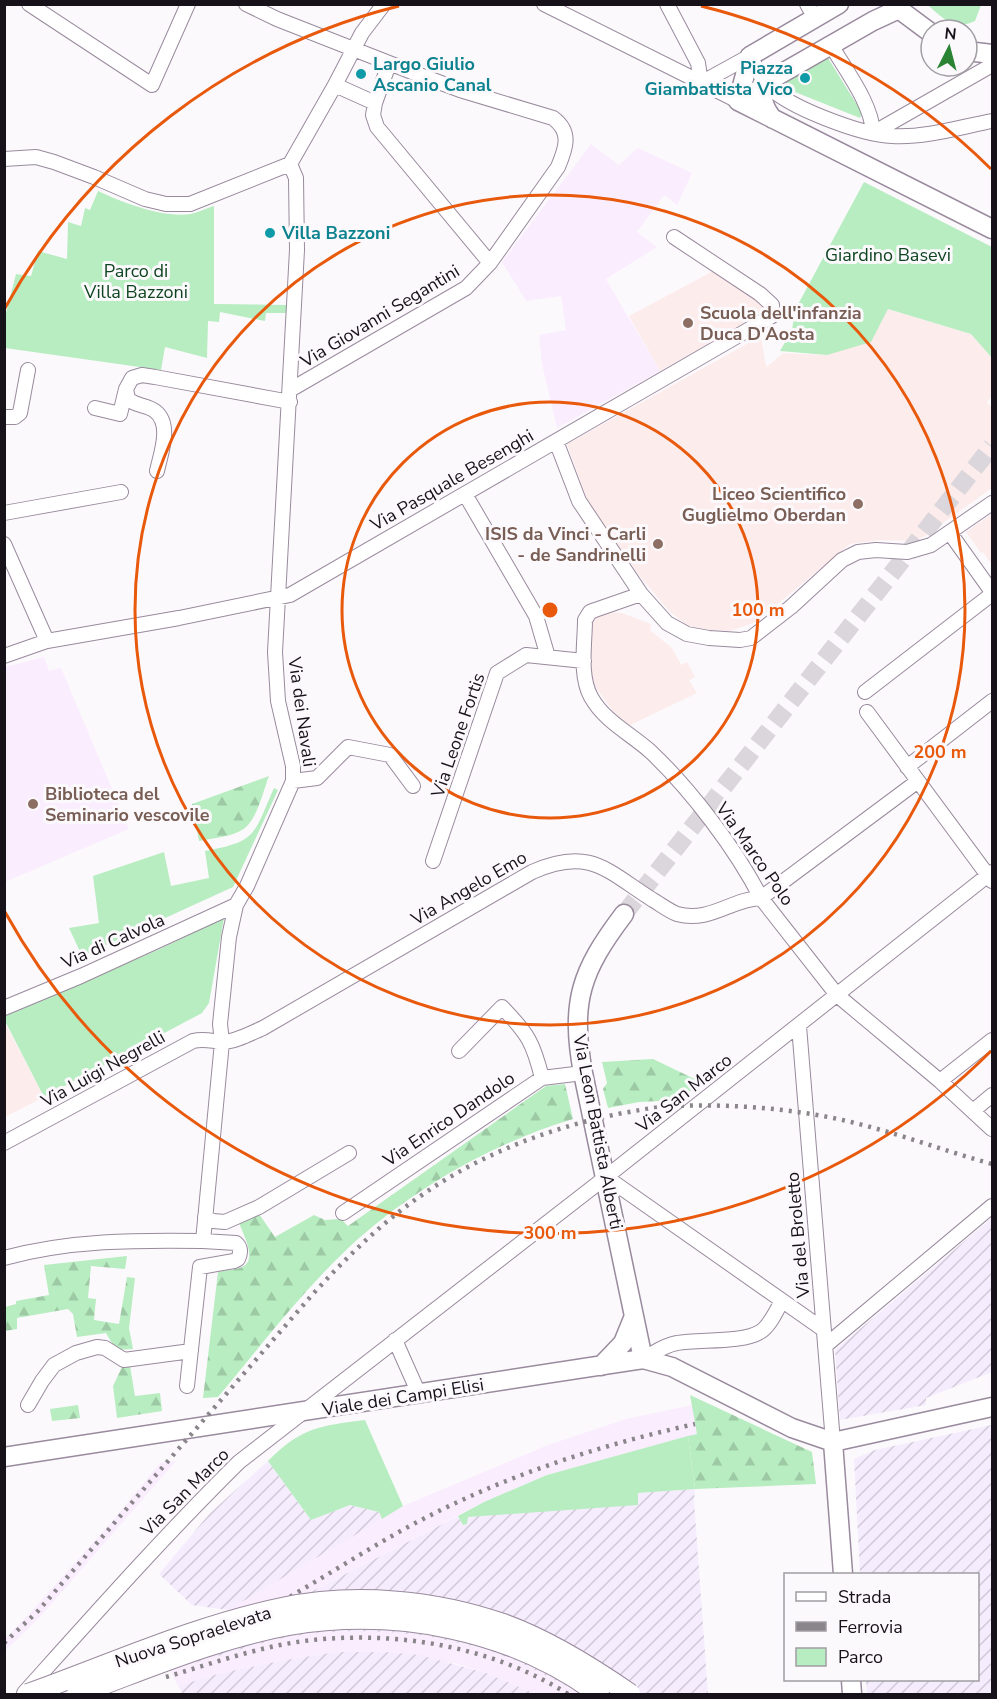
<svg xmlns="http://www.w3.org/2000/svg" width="997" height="1699" font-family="'Nunito Sans',sans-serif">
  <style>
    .built { fill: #faedfe }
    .industrial { fill: url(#industrial-furrows) }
    .education { fill: #fdecec }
    .green { fill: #b7edc0 }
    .forest { fill: url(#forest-firs) }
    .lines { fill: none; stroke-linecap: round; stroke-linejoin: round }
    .major-tunnel { stroke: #dad6db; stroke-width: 18; stroke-dasharray: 18 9; stroke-linecap: butt }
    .minor-casing { stroke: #998a9d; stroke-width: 16 }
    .major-casing { stroke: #998a9d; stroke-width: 21 }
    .minor { stroke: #fff; stroke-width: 14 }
    .major { stroke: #fff; stroke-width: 18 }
    .rail { stroke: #89858a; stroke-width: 4.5; stroke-dasharray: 3 6; stroke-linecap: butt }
    .highway-bridge-casing { stroke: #998a9d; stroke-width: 22; stroke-linecap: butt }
    .highway-bridge { stroke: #fff; stroke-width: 20 }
    .ring { fill: none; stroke: #e8590c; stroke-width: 3 }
    .culture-dot { fill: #0f9aa8; stroke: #fcf9fd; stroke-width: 2 }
    .education-dot { fill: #8d6e63; stroke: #fcf9fd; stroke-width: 2 }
    .labels { text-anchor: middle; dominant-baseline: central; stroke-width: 6; stroke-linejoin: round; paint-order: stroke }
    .culture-label { font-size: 18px; font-weight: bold; fill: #0d838f; stroke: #fcf9fd; text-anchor: start }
    .park-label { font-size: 18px; fill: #0e441f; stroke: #fcf9fd }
    .education-label { font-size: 18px; font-weight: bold; fill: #785e54; stroke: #fcf9fd; text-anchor: start }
    .street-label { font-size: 18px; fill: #171219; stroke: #fcf9fd }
    .centre { fill: #e8590c; stroke: #fcf9fd; stroke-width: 3 }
    .ring-label { font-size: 18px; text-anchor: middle; font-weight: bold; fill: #e8590c; stroke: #fcf9fd; stroke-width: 6; stroke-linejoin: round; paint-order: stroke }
  </style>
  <defs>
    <pattern id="industrial-furrows" width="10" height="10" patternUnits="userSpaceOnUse" patternTransform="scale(1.5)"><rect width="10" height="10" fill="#f5ecfd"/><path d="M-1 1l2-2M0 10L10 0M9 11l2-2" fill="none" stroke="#d1c9d8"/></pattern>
    <pattern id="forest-firs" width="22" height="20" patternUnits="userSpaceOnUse" patternTransform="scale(1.5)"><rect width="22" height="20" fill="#b7edc0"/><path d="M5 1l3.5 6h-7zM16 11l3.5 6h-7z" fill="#9dcaa4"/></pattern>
  </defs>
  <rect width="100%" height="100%" fill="#fcf9fd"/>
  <!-- built -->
  <path class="built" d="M591,144L619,165L638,148L692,173L677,205L664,195L637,232L657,247L606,279L660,371L557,428L542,364L539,335L566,330L561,296L526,301L502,262Z
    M44,657L49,671L61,668L129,829L5,882V667Z
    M692,1405L697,1434L547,1475L484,1502L169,1665L163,1652L228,1610L403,1506L548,1445L626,1419Z
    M176,1461L39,1618L5,1651V1638L29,1614L115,1518L160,1463Z
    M353,1631L389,1632L427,1636L482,1648L517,1661L582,1694H536L486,1673L455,1663L337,1652L285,1660L221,1673L178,1686L170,1670L273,1640L313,1633Z"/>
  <!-- industrial -->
  <path class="industrial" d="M992,1218V1372L926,1398V1405L840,1420L835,1350Z
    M992,1425V1694H867L866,1680H978V1574H860L854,1459L875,1450Z
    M268,1461L311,1520L350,1505L379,1512L382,1519L228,1610L192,1605L159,1574L210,1513Z
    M695,1489L694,1501L708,1694H582L517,1661L482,1648L427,1636L389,1632L353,1631L313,1633L273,1640L170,1670L169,1665L458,1516L463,1525L467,1524L468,1517L638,1493Z
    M337,1652H385L420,1655L486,1673L536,1694H183L178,1686L221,1673L285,1660Z"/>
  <!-- education -->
  <path class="education" d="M715,270L756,299L765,311L660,371L629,316Z
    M888,309L971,334L992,358V396L987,402L992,408V488L925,536L913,541L879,540L850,544L756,622L730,631L710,630L688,626L669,611L638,574L587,500L567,444L761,336L765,361L767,367L783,353L827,355Z
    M992,514V565L983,552L981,553L966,532Z
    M601,612L622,613L651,624L650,630L672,648L681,665L687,662L695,677L689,680L697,693L628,726L614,713L593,683L588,655L592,618Z
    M4,1021L44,1097L5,1117H4Z"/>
  <!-- green -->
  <path class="green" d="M928,5H981L975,21C955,31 942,18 928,5Z
    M828,58L862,113L860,118L785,88L786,82Z
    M864,182L992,247V358L971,334L888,309L871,342L827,355L780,351L792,330L795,310Z
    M98,191C124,203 162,218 191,214C199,212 207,208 214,206V304L287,305L286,313H266L265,321L220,312L219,322L208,321L207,358L165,347L161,370L5,348V317L16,274L31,276L38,251L67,259L68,222L81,226L85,208L90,210Z
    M274,788L278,790L233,887L82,956L69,928L99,923L93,876L164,852L171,886L209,878L205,851C258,841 253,835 274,788Z
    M224,918L209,1003L202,1013L44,1097L5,1021V1016L162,948Z
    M365,1420L403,1506L382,1519L379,1512L350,1505L311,1520L268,1461C302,1427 319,1426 365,1420Z
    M688,1436L695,1489L638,1493V1505L468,1517L467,1524L463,1525L458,1516L484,1502L547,1475Z"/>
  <!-- forest -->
  <path class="forest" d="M269,776C263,791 258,817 245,828C233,837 213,838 199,841L192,804Z
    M653,1059L701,1082L679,1100L639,1102L608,1108L603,1089L607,1083L602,1062Z
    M565,1084L573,1119C494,1143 420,1185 358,1239C306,1286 263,1343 218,1397L203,1398L218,1272C226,1270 235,1270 242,1267C258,1260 243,1234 239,1223L259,1214L275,1237L314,1215L325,1220L341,1219L348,1226L546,1086Z
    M127,1256L125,1269L91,1266L88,1298L96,1299L94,1320L119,1324L127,1277L135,1278L129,1328L133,1349L116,1350L106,1333L77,1337L73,1314L68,1309L17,1318V1329L5,1331V1307L16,1304V1301L49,1295L44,1265Z
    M130,1366L135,1396L160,1393L162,1411L117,1418L113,1386L122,1367Z
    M690,1395L812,1452L816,1484L695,1489L688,1436L697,1434Z
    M78,1405L80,1418L52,1421L50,1409Z"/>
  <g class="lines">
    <!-- major-tunnel -->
    <path class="major-tunnel" d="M624,914L992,446"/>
    <defs>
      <path id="minor" d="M29,4L152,85L188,4
        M246,4L277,19L417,74L460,90L553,118C572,132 566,148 558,167L490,263L466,288L290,390
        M384,4L362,33L335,85L375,103L389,64
        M544,4L738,101L765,83
        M667,4L698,63L701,83
        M807,4L815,18
        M831,45C846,71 872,104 873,133
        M701,83L750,56C755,65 760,76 766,84C786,107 862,135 892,136C925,138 961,127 992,121
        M375,103L373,115L377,127L490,263
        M873,133L992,65
        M4,159L36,157L54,162L94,177L145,199L166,204H190L290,164
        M290,164L335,85
        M95,408L120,414L126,389
        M4,417H15L20,413L28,370
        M556,441L579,501L641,594L667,623L687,634L709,638L740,640L751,638L791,607L842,560L858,552L876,550L907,552L931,545L992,503
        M157,471C161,453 172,424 155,411C147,405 136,406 128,399L126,389L132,378L142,375L155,377L290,402
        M465,494L536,616L548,657
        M4,513L121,492
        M950,533L992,592
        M4,544L47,641
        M641,594L595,610L590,612L585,620C585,643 579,675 591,697C605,722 630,733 651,752C691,790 736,849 761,898L837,995L940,1081L992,1129
        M4,656L47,641L179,618L290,595L772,316V305L760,294L674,237
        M865,692L992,594
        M867,712L992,881
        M907,767L992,701
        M293,781L317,778L348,747L390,755L413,786
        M433,861L497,673L526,655L584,661
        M4,1008L81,976L236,905
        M799,1026L833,1442
        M459,1051L502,1007C528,1034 533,1042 542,1078
        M940,1081L992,1040
        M973,1111L992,1095
        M4,1143L193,1041C204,1038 211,1041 222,1042C235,1042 251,1033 263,1028L532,872C590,846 607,871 653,900C660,904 669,911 677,914C710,923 731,899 761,898L918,781
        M606,1177L824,1330
        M343,1213L542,1078L583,1073
        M205,1217L213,1221L225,1222L259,1207L349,1153
        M4,1258C70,1240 136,1240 203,1241
        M395,1340L419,1394
        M825,1346L992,1206
        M643,1359C654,1353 664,1345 677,1343C699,1339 742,1343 760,1332C770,1326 776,1311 782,1301
        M187,1386L200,1267L234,1261L238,1259C241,1253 241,1247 236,1243L203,1241L222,1042L220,1024L229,937L236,905L247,886L293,781V766L278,701L275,652L297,250L296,178L290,164
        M28,1405L42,1381L54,1365L76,1353L97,1347L105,1348L124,1360L191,1351
        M24,1693C94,1615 164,1536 239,1462L606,1177L992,872"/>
      <path id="major" d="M839,4L750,56L738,101L992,229
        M892,4L931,33
        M967,51L992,54
        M773,119C763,107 761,98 765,83L873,21L899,9
        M624,914C581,971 570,1001 583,1073L643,1359
        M601,1366L623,1343L634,1316
        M833,1442L843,1574
        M4,1457L643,1359L672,1367L792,1428L833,1442L992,1407
        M851,1680L852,1694"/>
    </defs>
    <!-- minor casing -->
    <use href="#minor" class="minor-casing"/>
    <!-- major casing -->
    <use href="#major" class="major-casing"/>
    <!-- minor -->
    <use href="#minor" class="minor"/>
    <!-- major -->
    <use href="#major" class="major"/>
    <!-- rail -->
    <path class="rail" d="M4,1643L38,1611L312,1295C345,1259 379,1225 419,1197C480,1154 551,1127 623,1113C640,1110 656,1107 673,1106C721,1104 770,1107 817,1115C877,1125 934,1148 992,1164
      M172,1662C216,1638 260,1615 303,1589C346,1564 388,1536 433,1514C516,1472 605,1444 695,1424
      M166,1677C214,1663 263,1645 313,1640C400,1631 493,1647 568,1694"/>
    <defs>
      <path id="highway-bridge" d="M28,1694C112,1664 195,1626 282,1608C354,1593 434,1600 503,1624C548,1640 591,1667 630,1694
        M77,1694C146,1669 216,1638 289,1625C396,1607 511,1629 599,1694"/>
    </defs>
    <!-- highway-bridge casing -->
    <use href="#highway-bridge" class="highway-bridge-casing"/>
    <!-- highway-bridge -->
    <use href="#highway-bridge" class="highway-bridge"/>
  </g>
  <!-- distance rings -->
  <g class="ring">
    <circle cx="550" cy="610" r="208"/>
    <circle cx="550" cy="610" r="415"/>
    <path d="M991 1051A623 623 0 0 1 5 912M5 308A623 623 0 0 1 399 6M701 6A623 623 0 0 1 991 169"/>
  </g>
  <!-- markers -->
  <g class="culture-dot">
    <circle cx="361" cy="74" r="6"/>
    <circle cx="805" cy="78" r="6"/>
    <circle cx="270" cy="233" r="6"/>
  </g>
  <g class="education-dot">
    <circle cx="688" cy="323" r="6"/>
    <circle cx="858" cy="504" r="6"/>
    <circle cx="658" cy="544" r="6"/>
    <circle cx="33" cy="804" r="6"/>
  </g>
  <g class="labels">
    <!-- culture labels -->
    <g class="culture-label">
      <text x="373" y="64">Largo Giulio<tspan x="373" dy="21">Ascanio Canal</tspan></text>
      <text x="793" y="68" text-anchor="end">Piazza<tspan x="793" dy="21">Giambattista Vico</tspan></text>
      <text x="282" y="233">Villa Bazzoni</text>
    </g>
    <!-- park labels -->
    <g class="park-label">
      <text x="888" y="255">Giardino Basevi</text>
      <text x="136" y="271">Parco di<tspan x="136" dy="21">Villa Bazzoni</tspan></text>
    </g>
    <!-- education labels -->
    <g class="education-label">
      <text x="700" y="313">Scuola dell'infanzia<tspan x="700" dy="21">Duca D'Aosta</tspan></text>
      <text x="846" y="494" text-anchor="end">Liceo Scientifico<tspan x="846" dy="21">Guglielmo Oberdan</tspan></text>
      <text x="646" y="534" text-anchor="end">ISIS da Vinci - Carli<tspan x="646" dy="21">- de Sandrinelli</tspan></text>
      <text x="45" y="794">Biblioteca del<tspan x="45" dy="21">Seminario vescovile</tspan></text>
    </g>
    <!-- street labels -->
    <g class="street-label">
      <text transform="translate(380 316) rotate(-31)">Via Giovanni Segantini</text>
      <text transform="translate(452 480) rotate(-30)">Via Pasquale Besenghi</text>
      <text transform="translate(302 712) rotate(82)">Via dei Navali</text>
      <text transform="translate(458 735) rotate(-71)">Via Leone Fortis</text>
      <text transform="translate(755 854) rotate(55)">Via Marco Polo</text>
      <text transform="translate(469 888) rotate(-30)">Via Angelo Emo</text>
      <text transform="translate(113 941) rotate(-24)">Via di Calvola</text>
      <text transform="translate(103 1069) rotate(-29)">Via Luigi Negrelli</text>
      <text transform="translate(684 1093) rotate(-38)">Via San Marco</text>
      <text transform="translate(449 1119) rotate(-34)">Via Enrico Dandolo</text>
      <text transform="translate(598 1132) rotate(79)">Via Leon Battista Alberti</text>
      <text transform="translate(798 1235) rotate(-95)">Via del Broletto</text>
      <text transform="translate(403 1397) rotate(-9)">Viale dei Campi Elisi</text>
      <text transform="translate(185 1492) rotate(-45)">Via San Marco</text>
      <text transform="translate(193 1637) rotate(-18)">Nuova Sopraelevata</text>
    </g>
  </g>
  <circle cx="550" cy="610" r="9" class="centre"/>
  <g class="ring-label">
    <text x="758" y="616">100 m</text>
    <text x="940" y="758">200 m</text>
    <text x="550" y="1239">300 m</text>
  </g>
  <!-- border -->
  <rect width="997" height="1699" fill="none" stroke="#171219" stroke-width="12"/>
  <!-- legend -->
  <rect x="784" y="1573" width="195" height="108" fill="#fcf9fd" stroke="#a09da2" stroke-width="1.5"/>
  <rect x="796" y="1592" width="30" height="9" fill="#ffffff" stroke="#a09da2" stroke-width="1.5"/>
  <text x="838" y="1603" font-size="18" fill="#171219">Strada</text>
  <rect x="796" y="1622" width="30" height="9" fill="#89858a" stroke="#a09da2" stroke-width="1.5"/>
  <text x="838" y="1633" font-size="18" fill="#171219">Ferrovia</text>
  <rect x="796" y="1648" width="30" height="18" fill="#b7edc0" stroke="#a09da2" stroke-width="1.5"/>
  <text x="838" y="1663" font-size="18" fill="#171219">Parco</text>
  <!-- north arrow -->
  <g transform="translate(949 48) rotate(6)"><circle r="28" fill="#fcf9fd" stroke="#a09da2" stroke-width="1.5"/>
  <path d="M0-4.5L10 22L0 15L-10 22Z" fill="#2b8434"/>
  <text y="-9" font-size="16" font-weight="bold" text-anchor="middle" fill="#171219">N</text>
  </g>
</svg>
